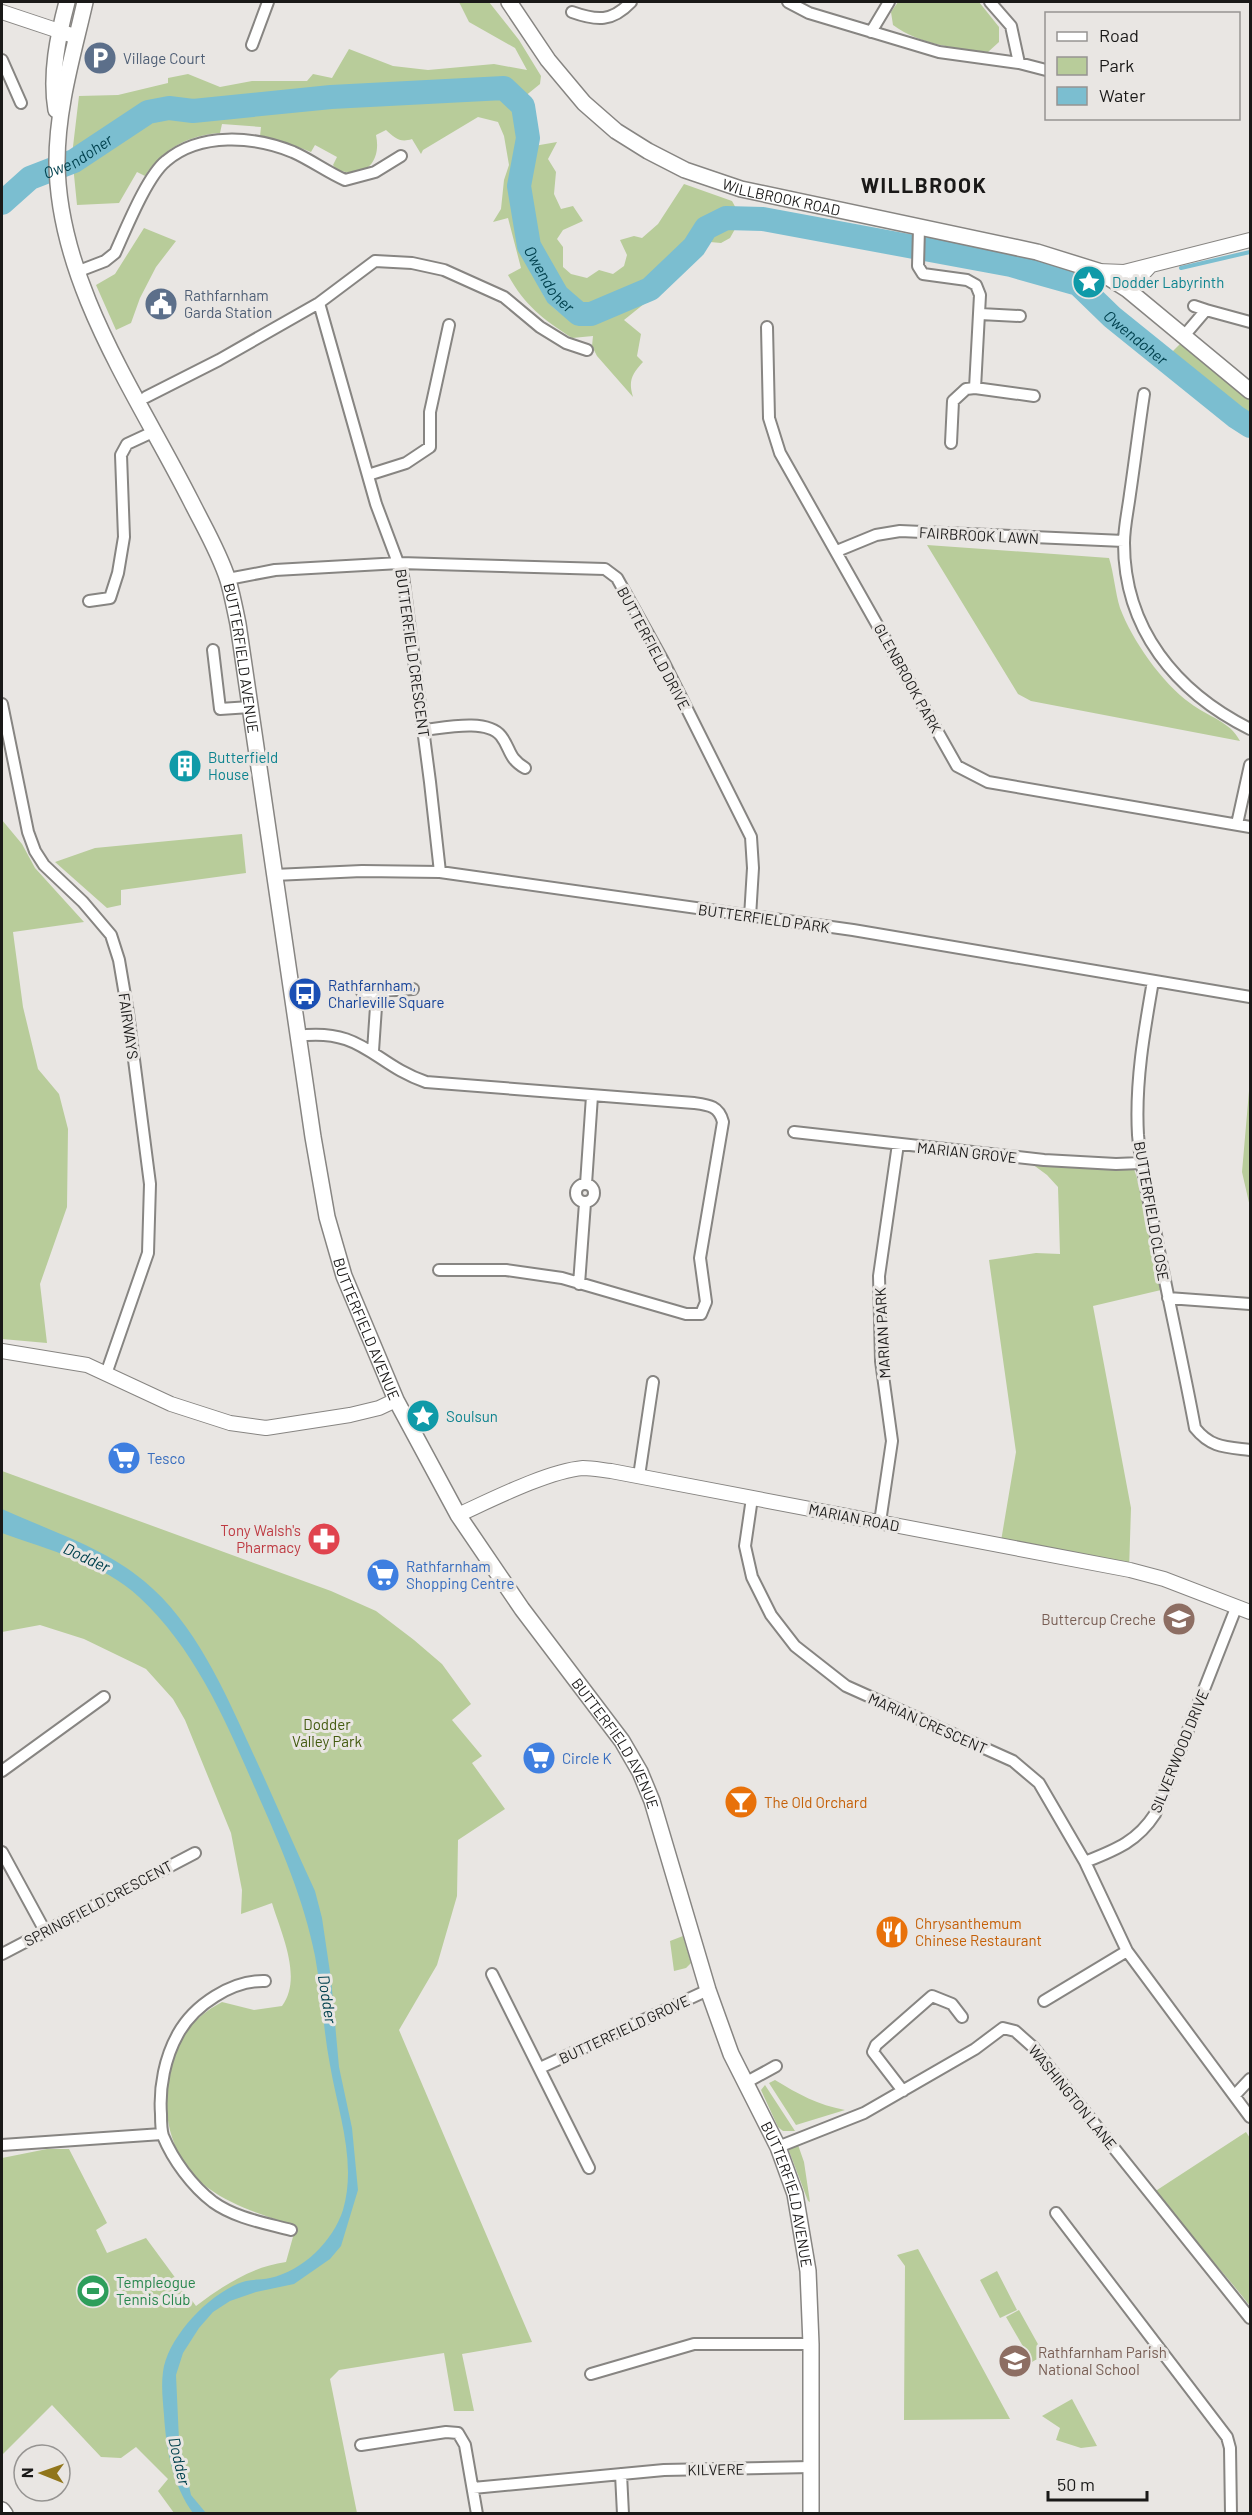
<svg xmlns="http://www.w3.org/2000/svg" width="1252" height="2515" font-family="Barlow,sans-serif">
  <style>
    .green { fill: #b8cc9a; fill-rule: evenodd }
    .water { fill: #7bbed0 }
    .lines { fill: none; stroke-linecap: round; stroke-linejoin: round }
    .stream { stroke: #7bbed0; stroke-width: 4 }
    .river { stroke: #7bbed0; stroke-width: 24 }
    .minor-casing { stroke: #878582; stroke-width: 14 }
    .tertiary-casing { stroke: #878582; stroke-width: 16 }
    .secondary-casing { stroke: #878582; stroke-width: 18 }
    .minor { stroke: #fff; stroke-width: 10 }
    .tertiary { stroke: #fff; stroke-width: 14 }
    .secondary { stroke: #fff; stroke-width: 15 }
    .labels { text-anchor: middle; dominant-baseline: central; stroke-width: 6; stroke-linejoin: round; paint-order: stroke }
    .service-label { font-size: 15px; fill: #4e5e75; stroke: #e9e6e3; text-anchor: start }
    .street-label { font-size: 15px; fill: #1a1918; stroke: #e9e6e3 }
    .culture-label { font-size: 15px; fill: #0d838f; stroke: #e9e6e3; text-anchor: start }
    .transit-label { font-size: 15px; fill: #164399; stroke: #e9e6e3; text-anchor: start }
    .shop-label { font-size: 15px; fill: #366cbe; stroke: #e9e6e3; text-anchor: start }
    .health-label { font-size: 15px; fill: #be3a42; stroke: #e9e6e3; text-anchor: end }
    .education-label { font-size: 15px; fill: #785e54; stroke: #e9e6e3; text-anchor: end }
    .park-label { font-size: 15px; fill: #435a0f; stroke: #e9e6e3 }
    .food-label { font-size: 15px; fill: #c56008; stroke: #e9e6e3; text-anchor: start }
    .leisure-label { font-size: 15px; fill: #27864d; stroke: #e9e6e3; text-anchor: start }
    .water-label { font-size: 16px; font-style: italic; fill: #02424f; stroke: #e9e6e3 }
    .district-label { font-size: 21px; font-weight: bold; letter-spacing: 1.5px; fill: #1a1918; stroke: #e9e6e3 }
  </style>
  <rect width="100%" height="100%" fill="#e9e6e3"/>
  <!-- green -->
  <path class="green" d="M459,2H489L519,40L541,76L540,84L524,97L531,107L534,146L557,142L548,159L556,172L554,194L561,209L573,206L583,221L563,230L557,239L563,247V267L571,274L587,278L599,270L613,274L624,266L627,255L620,240L634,236L642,238L658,224L684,184L732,201L738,212L725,211L716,221L730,223L740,220L730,238L721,243L710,242L697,246L665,287L624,320L641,334L637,356L643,362C632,374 628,381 633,397L597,356L592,346L593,336L572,338C543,319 525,306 508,275L521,268L508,218L493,222L501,209L504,180L509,165L504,136L498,122L478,117L423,150L421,154L412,139C400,143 395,138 386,130L376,135C382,163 363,181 336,169L333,165L337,157L315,145L311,152L285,142L260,136L261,127L222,124L220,133C189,135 162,149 145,176L137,172L119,203L77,205L72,155L79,96L118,95L168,83V78L188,74L220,87L252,81H307L313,74L332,78L349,49L393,66L428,70L494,64L527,70L515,48L469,22ZM541,259L550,285L574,305H600L628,290L639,301C624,309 606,322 588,324C575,325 557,312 548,302C540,292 537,275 533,263Z
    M898,2H979L999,27V42L988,52C955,48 920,45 893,25L891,12Z
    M144,228L176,241L156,267L140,298L131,323L116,330L96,285L115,274Z
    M1185,339L1250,392V426L1236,417L1164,360Z
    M927,545L1109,558C1114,574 1115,592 1120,608C1132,640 1162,683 1190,703C1208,717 1230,721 1240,741L1031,701L1018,694Z
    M2,820L22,844L35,868L84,922L13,932L23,1007L38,1069L59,1094L68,1129L67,1207L40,1284L47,1343L2,1339Z
    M242,834L246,873L121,890V905L107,908L55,862L95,848Z
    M1249,1091H1250V1207L1242,1172Z
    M1024,1158L1134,1169L1139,1184L1161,1290L1093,1306L1131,1508L1129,1571L1000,1547L1016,1452L989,1260L1036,1253L1060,1254L1058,1187L1047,1175Z
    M2,1471L331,1591L376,1611L414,1640L442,1664L471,1704L452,1720L482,1756L472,1763L505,1809L458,1840L457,1896L437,1965L399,2030L532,2342L462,2354L474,2411H454L444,2353L339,2370L330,2379L357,2513H174L158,2491L168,2479L136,2447L121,2458L101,2457L52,2405L2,2455V2158L47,2149H69L107,2223L96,2230L107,2253L146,2238L196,2306C224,2285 251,2267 286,2262L296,2226C266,2216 234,2207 208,2188C162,2154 155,2086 182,2038C191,2022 207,2010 222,2002L254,2010L282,2006C303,1978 281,1933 272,1903L241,1914L242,1890L231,1833L185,1720L173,1699L146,1669L84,1639L40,1625L2,1632Z
    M683,1936L691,1963L686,1968L674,1971L670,1941Z
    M775,2080C798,2094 818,2105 845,2110L796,2125L769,2083Z
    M765,2085L795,2131H783L778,2127L761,2090Z
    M1246,2132L1250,2138V2306C1220,2267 1185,2232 1154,2192Z
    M797,2142L804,2162L810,2202L808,2201L789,2151V2148Z
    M918,2249L1010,2419L904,2420L905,2266L897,2255Z
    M997,2271L1017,2310L1000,2318L980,2280Z
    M1019,2310L1044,2355L1032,2362L1006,2317Z
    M1072,2399L1097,2446L1081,2448L1056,2440L1060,2428L1042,2416Z"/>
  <!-- water -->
  <path class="water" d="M2,1509C48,1530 105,1548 144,1581C195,1623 224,1690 251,1749C273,1796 293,1844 315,1891L322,1918L331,1979L339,2067L352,2128L358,2190L341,2246L330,2259L294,2284L256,2292L230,2301L213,2312L199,2328L183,2353L176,2375L179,2440L191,2495L206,2513H193C173,2486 166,2449 164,2415C163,2402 161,2386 163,2372C167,2337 212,2290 246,2281C254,2279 262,2280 270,2278C303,2271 333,2241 343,2210C357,2162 338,2112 330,2065C323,2029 322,1992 315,1956C304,1900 281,1847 258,1795C227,1724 197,1651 139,1597C105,1564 45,1549 2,1533Z"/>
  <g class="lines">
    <!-- stream -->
    <path class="stream" d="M30,178L31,173
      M1181,268L1250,252"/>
    <!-- river -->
    <path class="river" id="s1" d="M2,203L30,178L74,161L148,112L169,108L193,111L331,97L504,88L523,106L528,138L519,186L529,246L557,295L579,314H591L650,289L694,247L706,228L726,218L763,219L1011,265L1078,284L1112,317L1236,417L1250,426"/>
    <defs>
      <path id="minor" d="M788,2L809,13L939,52L1019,63L1046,70
        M990,2L1011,26L1019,63
        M572,12C597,21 612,22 631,2
        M871,32L889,2
        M252,45L268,2
        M2,60L21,103
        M919,228L918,266L923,274L967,280L976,285L980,295L975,388L966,389L953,401L951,443
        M79,271L105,261L115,253C126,229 147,176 166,161C200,132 254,136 293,152C311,160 327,172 345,180L375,172L401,156
        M319,303L376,504L403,576L430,782L440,872
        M1194,306L1206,310
        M980,314L1020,316
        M767,327L769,418L780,453L957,766L988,782L1250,827
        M1183,337L1206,310L1250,322
        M975,388L1034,396
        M1144,394C1139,427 1135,460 1130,494C1128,510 1124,527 1124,543C1124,629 1176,692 1250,729
        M146,397L219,360L319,303L375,261L412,263L444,270L504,297L540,327L566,343L587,350
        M368,475L406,463L430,447V412L449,325
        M837,551L876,535L900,531L1124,541
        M228,579L275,570L400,563L605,569L617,578L662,659L751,837L753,868L750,917
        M89,601L110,598L118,573L124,537L121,455L127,444L155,431
        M213,650L220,709L250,707
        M2,704L28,832L35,851L44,865L83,902L111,935L119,960L128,1013L150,1184L148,1253L106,1374
        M424,730C443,728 487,718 501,736C511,749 508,758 525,768
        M1237,824L1250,765
        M274,875L362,871L440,872L853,930L1250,997
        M1153,981C1144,1032 1135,1083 1138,1135C1141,1169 1149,1202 1156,1235C1168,1299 1183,1363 1195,1428C1211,1448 1226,1447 1250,1450
        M362,992L413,989
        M297,1036C363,1027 373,1064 426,1082L694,1103C709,1105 719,1106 723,1122L700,1258L706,1302L701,1314H686L562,1278L506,1270H439
        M373,1051L377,992
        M794,1132L1044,1160L1116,1164L1141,1163
        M576 1193a9 9 0 1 1 18 0a9 9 0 1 1-18 0Z
        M586,1184L592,1096
        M579,1284L585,1203
        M1168,1298L1250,1304
        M639,1476L653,1382
        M752,1498L745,1546L752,1577L771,1615L795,1646L846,1686L1013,1761L1039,1783L1085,1862L1127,1951L1250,2117
        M880,1522L892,1441L881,1361L879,1276L898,1144
        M2,1771L104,1697
        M2,1852L45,1931
        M1085,1862C1115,1850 1137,1842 1155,1814L1236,1608
        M2,1954L195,1853
        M492,1974L589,2168
        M265,1981C232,1980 194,2005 178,2034C165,2057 159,2087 161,2114C161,2121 161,2130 163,2136C173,2160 192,2186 213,2202C235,2218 265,2223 291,2230
        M1044,2001L1127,1951
        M540,2068L708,1990
        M745,2083L776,2066
        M903,2091L873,2052L876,2045L932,1996L952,2004L962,2017
        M1235,2095L1250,2079
        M2,2145L162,2134
        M778,2147L864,2113L975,2049L1003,2028L1015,2031L1033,2047L1250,2318
        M1056,2213L1227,2437L1230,2448L1231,2514
        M591,2374L694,2344H811
        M361,2445L446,2432L458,2433L465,2445L477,2514
        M621,2474L623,2514
        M473,2488L664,2470L811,2467"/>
      <path id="tertiary" d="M2,12L71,35
        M1098,271L1124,272L1250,240
        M1128,290L1150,266
        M2,1351L87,1365L171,1404L230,1423L266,1428L350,1415L379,1408L396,1400
        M458,1515C491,1500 548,1471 583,1468C592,1468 602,1470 611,1471L1130,1570L1164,1579L1250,1612"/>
      <g id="secondary">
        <path id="s2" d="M85,2C73,55 57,107 57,162C58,284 138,396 191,501C204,527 219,552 228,580C232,594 235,609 238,624L313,1137L327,1217L344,1276L396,1400L458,1515L522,1609L622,1741L640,1772L652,1801L708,1990L731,2054L778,2147L795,2194L808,2271L811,2344V2514"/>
        <path id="s3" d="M509,2L548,60L584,103L616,131L648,151L685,170L741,189L1037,252L1098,271L1128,290L1250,391"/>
        <path d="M56,110C50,74 58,36 67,2"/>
        <path d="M2,2510L5,2514"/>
      </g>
    </defs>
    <!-- minor casing -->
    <use href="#minor" class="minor-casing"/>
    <!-- tertiary casing -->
    <use href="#tertiary" class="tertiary-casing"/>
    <!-- secondary casing -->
    <use href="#secondary" class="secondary-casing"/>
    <!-- minor -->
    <use href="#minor" class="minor"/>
    <!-- tertiary -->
    <use href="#tertiary" class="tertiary"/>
    <!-- secondary -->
    <use href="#secondary" class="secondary"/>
  </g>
  <!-- icons -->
  <defs>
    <symbol id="parking-disc" viewBox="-11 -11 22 22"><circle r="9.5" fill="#5c6f8a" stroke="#e9e6e3"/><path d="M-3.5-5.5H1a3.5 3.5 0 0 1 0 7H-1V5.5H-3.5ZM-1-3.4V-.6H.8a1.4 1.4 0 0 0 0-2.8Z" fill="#fff"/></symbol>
    <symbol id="sight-disc" viewBox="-11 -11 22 22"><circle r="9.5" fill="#0f9aa8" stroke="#e9e6e3"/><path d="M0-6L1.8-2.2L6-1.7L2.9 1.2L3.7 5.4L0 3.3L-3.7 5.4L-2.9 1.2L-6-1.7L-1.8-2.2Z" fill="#fff"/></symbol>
    <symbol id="civic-disc" viewBox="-11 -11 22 22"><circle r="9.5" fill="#5c6f8a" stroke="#e9e6e3"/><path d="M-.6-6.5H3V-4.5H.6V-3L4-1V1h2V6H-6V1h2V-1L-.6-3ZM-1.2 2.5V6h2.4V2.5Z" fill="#fff"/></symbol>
    <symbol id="building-disc" viewBox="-11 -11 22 22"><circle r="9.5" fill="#0f9aa8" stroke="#e9e6e3"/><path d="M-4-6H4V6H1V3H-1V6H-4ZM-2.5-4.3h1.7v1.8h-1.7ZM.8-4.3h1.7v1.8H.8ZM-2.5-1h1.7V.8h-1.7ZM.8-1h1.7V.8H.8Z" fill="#fff"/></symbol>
    <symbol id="bus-disc" viewBox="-11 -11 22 22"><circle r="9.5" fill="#1a4fb4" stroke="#e9e6e3"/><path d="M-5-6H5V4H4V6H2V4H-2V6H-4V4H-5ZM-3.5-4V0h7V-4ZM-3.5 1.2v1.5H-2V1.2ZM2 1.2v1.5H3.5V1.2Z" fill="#fff"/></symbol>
    <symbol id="supermarket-disc" viewBox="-11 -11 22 22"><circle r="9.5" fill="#3f7fe0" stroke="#e9e6e3"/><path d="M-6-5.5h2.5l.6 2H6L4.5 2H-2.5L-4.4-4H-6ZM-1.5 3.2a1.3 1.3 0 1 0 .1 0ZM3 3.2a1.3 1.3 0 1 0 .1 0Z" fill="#fff"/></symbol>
    <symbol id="pharmacy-disc" viewBox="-11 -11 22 22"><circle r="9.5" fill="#e0444e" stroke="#e9e6e3"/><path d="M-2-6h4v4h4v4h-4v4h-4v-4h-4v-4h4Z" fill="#fff"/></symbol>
    <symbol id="school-disc" viewBox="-11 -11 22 22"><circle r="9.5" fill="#8d6e63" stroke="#e9e6e3"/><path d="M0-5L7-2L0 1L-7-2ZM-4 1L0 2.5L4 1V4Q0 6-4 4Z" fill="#fff"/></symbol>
    <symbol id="bar-disc" viewBox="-11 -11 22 22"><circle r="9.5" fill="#e8710a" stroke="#e9e6e3"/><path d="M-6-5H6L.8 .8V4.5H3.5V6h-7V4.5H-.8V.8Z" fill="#fff"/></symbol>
    <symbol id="restaurant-disc" viewBox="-11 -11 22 22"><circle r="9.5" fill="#e8710a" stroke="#e9e6e3"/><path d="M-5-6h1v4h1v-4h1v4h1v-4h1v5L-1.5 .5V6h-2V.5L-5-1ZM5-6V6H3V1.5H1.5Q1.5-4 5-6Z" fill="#fff"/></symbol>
    <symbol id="stadium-disc" viewBox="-11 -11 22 22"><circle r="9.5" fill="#2e9e5b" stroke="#e9e6e3"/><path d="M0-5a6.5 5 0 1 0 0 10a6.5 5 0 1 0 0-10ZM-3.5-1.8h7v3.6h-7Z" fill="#fff"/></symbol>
  </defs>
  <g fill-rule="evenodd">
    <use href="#parking-disc" x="81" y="39" width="38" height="38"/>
    <use href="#sight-disc" x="1070" y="263" width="38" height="38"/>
    <use href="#civic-disc" x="142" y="285" width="38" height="38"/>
    <use href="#building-disc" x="166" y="747" width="38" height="38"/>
    <use href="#bus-disc" x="286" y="975" width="38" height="38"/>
    <use href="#sight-disc" x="404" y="1397" width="38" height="38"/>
    <use href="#supermarket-disc" x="105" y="1439" width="38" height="38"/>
    <use href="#pharmacy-disc" x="305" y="1520" width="38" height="38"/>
    <use href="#supermarket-disc" x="364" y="1556" width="38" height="38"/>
    <use href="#school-disc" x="1160" y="1600" width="38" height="38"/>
    <use href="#supermarket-disc" x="520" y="1739" width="38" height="38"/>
    <use href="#bar-disc" x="722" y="1783" width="38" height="38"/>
    <use href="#restaurant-disc" x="873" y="1913" width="38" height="38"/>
    <use href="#stadium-disc" x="74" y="2272" width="38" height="38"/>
    <use href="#school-disc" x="996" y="2342" width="38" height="38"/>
  </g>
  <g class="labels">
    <!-- service labels -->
    <g class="service-label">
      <text x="123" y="58">Village Court</text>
      <text x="184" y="295">Rathfarnham<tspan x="184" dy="17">Garda Station</tspan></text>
    </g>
    <!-- street labels -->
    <g class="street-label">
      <text stroke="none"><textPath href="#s3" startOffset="348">WILLBROOK ROAD</textPath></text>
      <text transform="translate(979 535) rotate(3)">FAIRBROOK LAWN</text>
      <text transform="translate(654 648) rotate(62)">BUTTERFIELD DRIVE</text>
      <text transform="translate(413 653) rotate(82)">BUTTERFIELD CRESCENT</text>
      <text stroke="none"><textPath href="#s2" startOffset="698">BUTTERFIELD AVENUE</textPath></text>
      <text transform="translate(908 678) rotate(61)">GLENBROOK PARK</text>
      <text transform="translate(764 918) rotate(8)">BUTTERFIELD PARK</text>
      <text transform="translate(129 1026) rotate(82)">FAIRWAYS</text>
      <text transform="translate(967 1152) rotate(6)">MARIAN GROVE</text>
      <text transform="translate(1152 1211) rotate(80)">BUTTERFIELD CLOSE</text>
      <text stroke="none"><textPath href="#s2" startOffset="1382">BUTTERFIELD AVENUE</textPath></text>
      <text transform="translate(882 1333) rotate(-93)">MARIAN PARK</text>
      <text transform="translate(854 1517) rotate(11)">MARIAN ROAD</text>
      <text transform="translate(928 1723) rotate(24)">MARIAN CRESCENT</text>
      <text stroke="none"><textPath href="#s2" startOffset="1868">BUTTERFIELD AVENUE</textPath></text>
      <text transform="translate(1179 1751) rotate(-68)">SILVERWOOD DRIVE</text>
      <text transform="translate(98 1903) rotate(-28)">SPRINGFIELD CRESCENT</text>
      <text transform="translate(624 2029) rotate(-25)">BUTTERFIELD GROVE</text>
      <text transform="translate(1073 2097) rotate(51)">WASHINGTON LANE</text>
      <text stroke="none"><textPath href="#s2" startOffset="2354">BUTTERFIELD AVENUE</textPath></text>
      <text transform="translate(716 2469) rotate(-1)">KILVERE</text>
    </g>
    <!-- culture labels -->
    <g class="culture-label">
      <text x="1112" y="282">Dodder Labyrinth</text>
      <text x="208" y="757">Butterfield<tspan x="208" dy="17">House</tspan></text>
      <text x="446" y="1416">Soulsun</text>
    </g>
    <!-- transit labels -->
    <g class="transit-label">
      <text x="328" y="985">Rathfarnham,<tspan x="328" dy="17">Charleville Square</tspan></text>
    </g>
    <!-- shop labels -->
    <g class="shop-label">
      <text x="147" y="1458">Tesco</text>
      <text x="406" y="1566">Rathfarnham<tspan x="406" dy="17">Shopping Centre</tspan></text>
      <text x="562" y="1758">Circle K</text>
    </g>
    <!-- health labels -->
    <g class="health-label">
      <text x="301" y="1530">Tony Walsh's<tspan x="301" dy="17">Pharmacy</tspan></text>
    </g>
    <!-- education labels -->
    <g class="education-label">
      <text x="1156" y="1619">Buttercup Creche</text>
      <text x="1038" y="2352" text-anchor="start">Rathfarnham Parish<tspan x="1038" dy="17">National School</tspan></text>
    </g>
    <!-- park labels -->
    <g class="park-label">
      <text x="327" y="1724">Dodder<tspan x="327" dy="17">Valley Park</tspan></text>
    </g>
    <!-- food labels -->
    <g class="food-label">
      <text x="764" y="1802">The Old Orchard</text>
      <text x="915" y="1923">Chrysanthemum<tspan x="915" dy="17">Chinese Restaurant</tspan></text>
    </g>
    <!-- leisure labels -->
    <g class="leisure-label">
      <text x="116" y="2282">Templeogue<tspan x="116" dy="17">Tennis Club</tspan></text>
    </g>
    <!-- water labels -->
    <g class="water-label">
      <text stroke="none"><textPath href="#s1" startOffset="90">Owendoher</textPath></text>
      <text stroke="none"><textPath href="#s1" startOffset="738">Owendoher</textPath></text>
      <text stroke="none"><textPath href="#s1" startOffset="1404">Owendoher</textPath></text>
      <text transform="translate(87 1557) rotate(25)">Dodder</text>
      <text transform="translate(328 1999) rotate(81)">Dodder</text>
      <text transform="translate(180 2461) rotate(77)">Dodder</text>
    </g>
    <!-- district labels -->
    <g class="district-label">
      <text x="924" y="184">WILLBROOK</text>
    </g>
  </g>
  <!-- border -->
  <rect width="1252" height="2515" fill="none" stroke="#1a1918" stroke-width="6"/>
  <!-- legend -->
  <rect x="1045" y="12" width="195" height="108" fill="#e9e6e3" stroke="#969492" stroke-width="1.5"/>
  <rect x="1057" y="32" width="30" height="9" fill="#ffffff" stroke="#969492" stroke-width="1.5"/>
  <text x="1099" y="42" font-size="18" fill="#1a1918">Road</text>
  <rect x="1057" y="57" width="30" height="18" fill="#b8cc9a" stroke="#969492" stroke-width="1.5"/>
  <text x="1099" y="72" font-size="18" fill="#1a1918">Park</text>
  <rect x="1057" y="87" width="30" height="18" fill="#7bbed0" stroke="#969492" stroke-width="1.5"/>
  <text x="1099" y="102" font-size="18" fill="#1a1918">Water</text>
  <!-- north arrow -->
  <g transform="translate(42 2473) rotate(271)"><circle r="28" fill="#e9e6e3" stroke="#969492" stroke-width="1.5"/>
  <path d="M0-4.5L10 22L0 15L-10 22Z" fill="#91761b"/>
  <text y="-9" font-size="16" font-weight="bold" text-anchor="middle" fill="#1a1918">N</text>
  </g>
  <!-- scale -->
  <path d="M1048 2491v9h99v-9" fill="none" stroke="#1a1918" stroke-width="3"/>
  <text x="1057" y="2491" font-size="18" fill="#1a1918" stroke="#e9e6e3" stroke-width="4.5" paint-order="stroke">50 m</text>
</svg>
